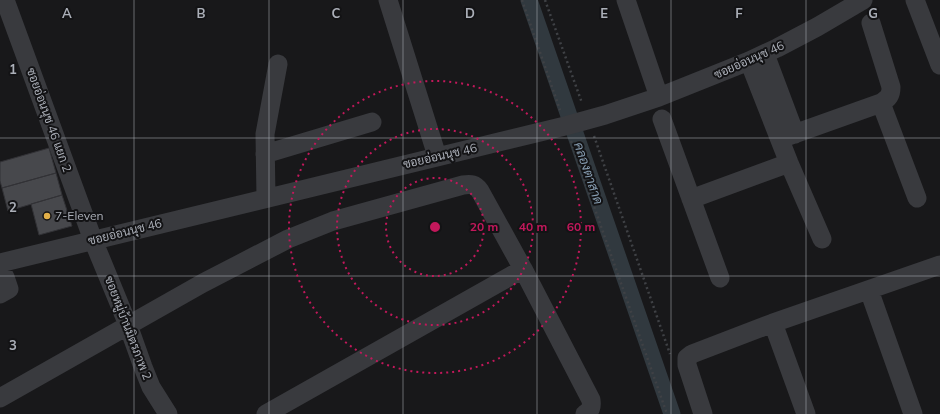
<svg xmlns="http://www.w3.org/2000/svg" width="940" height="414" viewBox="0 0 940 414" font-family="Mulish,Sarabun,sans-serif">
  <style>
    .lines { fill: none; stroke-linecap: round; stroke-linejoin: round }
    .canal { stroke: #31393f; stroke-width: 17 }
    .building { fill: #47484c; stroke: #323236 }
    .path { stroke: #3f4145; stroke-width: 2.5; stroke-dasharray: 2 3; stroke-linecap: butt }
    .minor { stroke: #393a3e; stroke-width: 19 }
    .grid { fill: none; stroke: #abafb8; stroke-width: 1; stroke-opacity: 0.55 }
    .ring { fill: none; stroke: #c2185b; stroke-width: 2; stroke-dasharray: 2 4 }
    .poi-dot { fill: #e2af48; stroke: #131315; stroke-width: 1.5 }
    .labels { text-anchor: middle; stroke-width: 4; stroke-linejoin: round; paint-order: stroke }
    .street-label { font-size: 12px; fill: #abafb8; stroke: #131315 }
    .poi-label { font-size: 12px; fill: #abafb8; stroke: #131315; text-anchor: start }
    .water-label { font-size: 13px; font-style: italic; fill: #869cb0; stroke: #131315 }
    .grid-label { font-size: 13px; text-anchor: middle; font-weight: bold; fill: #abafb8; stroke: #131315; stroke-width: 4; stroke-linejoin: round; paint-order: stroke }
    .centre { fill: #c2185b; stroke: #131315; stroke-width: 2 }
    .ring-label { font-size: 12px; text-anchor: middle; font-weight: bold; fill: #c2185b; stroke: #131315; stroke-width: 4; stroke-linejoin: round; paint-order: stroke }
  </style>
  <rect width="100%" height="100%" fill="#18181a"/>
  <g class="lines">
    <!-- canal -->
    <path class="canal" d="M529,0l143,414"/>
  </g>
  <!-- building -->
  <path class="building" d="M49,148l7,25 -54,15 -2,-7v-19z
    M56,173l6,22 -54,16 -6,-23z
    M62,195l10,31 -33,9 -8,-31z"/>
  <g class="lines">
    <!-- path -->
    <path class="path" d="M522,0l38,110
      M545,0l37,103
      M594,136l76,218
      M571,141l96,273"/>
    <!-- minor -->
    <path class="minor" d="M5,0l88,240 35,85 15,42 8,20 17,27
      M388,0l49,156
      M626,0l33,97
      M915,0l25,65
      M765,54l30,80
      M749,61l40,102 33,76
      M881,103l36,95
      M662,119l58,159
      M780,139l101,-36c8,-5 10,-8 10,-16l-20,-64
      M265,154l107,-32
      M266,198l-1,-64 13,-70
      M691,199l98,-36
      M0,263l565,-137 40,-11 54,-18 90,-36 28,-13 40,-21 46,-27
      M0,278l5,-1 4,12 -9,5
      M869,290l44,124
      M773,323l33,91
      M0,398l203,-115 85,-44 45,-18 130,-36c8,-1 12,-1 17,6l43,78 68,131c1,7 0,10 -6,14
      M266,414l257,-145
      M703,414l-16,-49v-7l5,-4 81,-31 167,-58"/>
  </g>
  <!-- grid -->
  <path class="grid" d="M134,0v414M269,0v414M403,0v414M537,0v414M671,0v414M806,0v414M0,138h940M0,276h940"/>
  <!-- distance rings -->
  <g class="ring">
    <circle cx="435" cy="227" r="49"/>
    <circle cx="435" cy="227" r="98"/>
    <circle cx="435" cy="227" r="146"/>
  </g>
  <!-- markers -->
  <circle class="poi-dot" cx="47" cy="216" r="4"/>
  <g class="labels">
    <!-- street labels -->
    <g class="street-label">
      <text transform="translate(749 60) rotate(-24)" y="4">ซอยอ่อนนุช 46</text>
      <text transform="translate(49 120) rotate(70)" y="4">ซอยอ่อนนุช 46 แยก 2</text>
      <text transform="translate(440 156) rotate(-13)" y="4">ซอยอ่อนนุช 46</text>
      <text transform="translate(125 232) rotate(-14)" y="4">ซอยอ่อนนุช 46</text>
      <text transform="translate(128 328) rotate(69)" y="4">ซอยหมู่บ้านมิตรภาพ 2</text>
    </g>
    <!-- poi labels -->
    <g class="poi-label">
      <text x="55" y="220">7-Eleven</text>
    </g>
    <!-- water labels -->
    <g class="water-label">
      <text transform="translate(589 173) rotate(71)" y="5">คลองตาสาด</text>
    </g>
  </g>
  <g class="grid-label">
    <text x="67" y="18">A</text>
    <text x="201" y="18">B</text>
    <text x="336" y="18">C</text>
    <text x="470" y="18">D</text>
    <text x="604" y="18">E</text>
    <text x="739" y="18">F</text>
    <text x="873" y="18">G</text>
    <text x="13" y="74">1</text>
    <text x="13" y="212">2</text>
    <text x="13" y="350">3</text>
  </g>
  <circle cx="435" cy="227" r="6" class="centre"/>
  <g class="ring-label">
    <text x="484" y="231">20 m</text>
    <text x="533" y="231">40 m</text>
    <text x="581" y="231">60 m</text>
  </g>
</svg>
